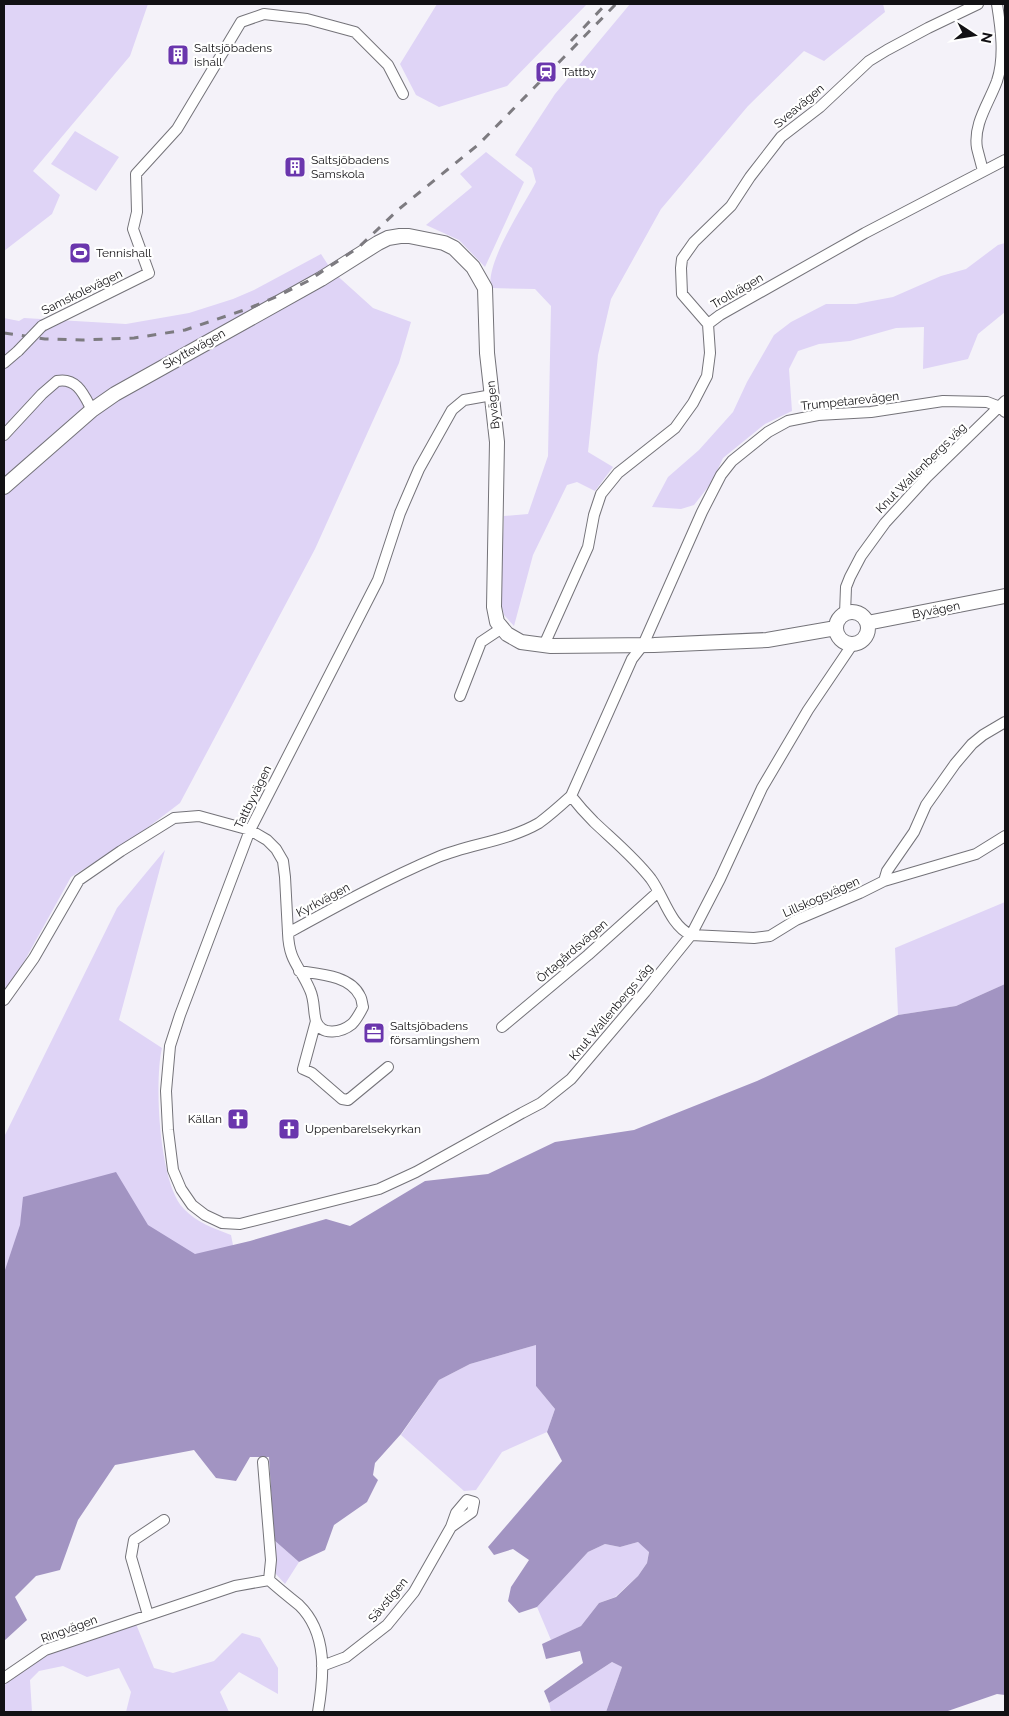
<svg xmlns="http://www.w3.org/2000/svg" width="1009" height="1716" viewBox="0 0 1009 1716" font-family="Raleway,sans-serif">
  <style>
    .green { fill: #dfd4f6 }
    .water { fill: #a294c2 }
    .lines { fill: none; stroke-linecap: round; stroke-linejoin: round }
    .street-casing { stroke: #747379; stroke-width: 12 }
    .secondary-casing { stroke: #747379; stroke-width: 16 }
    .street { stroke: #fff; stroke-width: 10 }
    .secondary { stroke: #fff; stroke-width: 14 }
    .rail { stroke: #7d7b80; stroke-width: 3; stroke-dasharray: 9 9; stroke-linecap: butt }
    .street-bridge-casing { stroke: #747379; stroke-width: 12; stroke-linecap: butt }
    .street-bridge { stroke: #fff; stroke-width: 10 }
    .labels { text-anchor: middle; stroke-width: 4.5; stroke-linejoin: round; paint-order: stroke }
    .poi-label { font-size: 12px; fill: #121114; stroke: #fff; text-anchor: start }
    .street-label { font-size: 12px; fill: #121114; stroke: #fff }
  </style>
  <rect width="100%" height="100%" fill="#f4f2f9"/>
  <!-- green -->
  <path class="green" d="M4,4h144l-18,52 -97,115 27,24 -8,19 -48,37z
    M437,4h150l-80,82 -68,21 -23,-12 -16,-31z
    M630,4h253l2,8 -61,49 -20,-10 -56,55 -87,103 -50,90 -13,56 -10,97 25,15 -18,24 -18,-9 -10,3 -34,70 -19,71 -10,-11 -4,-16 4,-83 24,-2 20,-58 3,-150 -16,-17 -44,-1c-6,-25 33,-83 45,-106l-4,-14 -17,-13 40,-61z
    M75,131l44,26 -23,34 -45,-27z
    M486,152l38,30 -39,85 -26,-27 -33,-15 46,-38 -12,-13z
    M1005,243v69l-27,22 -10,25 -45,10 1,-42 -28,1 -46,13 -31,3 -21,7 -9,18 3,42 -27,13 -42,34 -11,24 -18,23 -13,4 -29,-2 16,-30 31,-27 34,-38 14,-30 27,-47 17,-13 35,-18h30l37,-7 48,-21 25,-7 32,-24z
    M321,254l11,17 41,37 38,14 -12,41 -84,186 -135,254 -46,35 -63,39 -51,92 -16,23v-674l15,3 5,-3 102,6 63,-11 44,-14 21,-9z
    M165,850l-46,170 43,28c-8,34 -3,136 22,161 13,14 30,19 47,26l2,10 -229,279v-389h1l112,-227z
    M1005,902v82l-49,22 -58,9 -3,-67z
    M536,1345v41l19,23 -8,23 -45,20 -26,38 -12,1 -63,-56 38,-55 31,-16z
    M274,1540l25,22 -14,22 -10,-11z
    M638,1542l11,9 -2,12 -9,13 -23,21 -16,6 -18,23 -30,14 -14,-33 51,-55 17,-8 15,3z
    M136,1624l18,44 19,5 41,-12 28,-28 18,5 18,30v26l-39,-22 -19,20 9,20h-103l5,-20 -12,-24 -32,9 -24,-11 -24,5 -9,9 2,32h-28v-26l9,-10 33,-23z
    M612,1662l10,5 -16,45h-55l-2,-9z"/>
  <!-- water -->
  <path class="water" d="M1005,984v711l-8,-1 -52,18h-339l16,-45 -10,-5 -63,41 -5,-12 39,-28 -3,-12 -34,8 -4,-15 39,-18 18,-23 17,-6 22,-21 9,-13 2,-11 -11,-10 -18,5 -15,-3 -17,8 -51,55 -18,6 -11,-12 3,-14 18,-27 -16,-11 -19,6 -6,-8 74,-86 -15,-29 8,-23 -19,-23v-41l-66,19 -31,16 -38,54 -26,29 -2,12 5,5 -11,22 -33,23 -9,25 -26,12 -25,-22 -5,-83h-19l-14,24 -20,-3 -22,-28 -79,15 -37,55 -18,50 -24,6 -21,21 12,23 -23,21v-368l16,-48 3,-28 93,-25 32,53 47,29 55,-13 76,-22 24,7 75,-45 63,-7 67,-32 79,-12 123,-49 141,-66 58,-9z"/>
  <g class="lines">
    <!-- street casing -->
    <g class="street-casing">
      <path id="street" d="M983,171c-2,-8 -4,-15 -6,-23 -4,-24 12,-45 20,-67 8,-24 4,-52 0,-77
        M708,324l-26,-30 -1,-26 1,-9 12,-17 37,-36 19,-29 31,-40 39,-30 49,-46 18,-11 41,-22 50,-24
        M42,326l107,-53 -16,-44 4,-17 -1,-38 41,-45 64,-107 23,-8 43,5 48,13 33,33 15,29
        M4,363l14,-12
        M492,395l-28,5 -12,10 -33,59 -19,44 -22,67 -128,250 -70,185 -10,31 -4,45 2,39 5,40 8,19 11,16 13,10 17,8 18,1 139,-35 37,-17 106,-59 19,-10 30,-24 74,-87 46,-57 29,-56 42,-91 46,-78 44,-65
        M4,435l38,-41 15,-13c20,-4 27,14 35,29
        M845,614l1,-27 4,-10 11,-21 24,-33 42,-46 78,-76
        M544,645l44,-98 6,-32 7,-21 17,-21 57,-45 18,-25 14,-27 3,-23 -2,-29 12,-9 145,-82 140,-73
        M460,696l21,-54 21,-14
        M571,796c7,9 15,18 23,26 19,18 41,36 57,57 13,18 19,46 40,56l63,3 16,-2 26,-16 64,-27 24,-12 3,-10 27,-39 12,-27 29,-41 17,-20 11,-9 22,-13
        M884,881l92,-27 29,-18
        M288,933c1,29 12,33 22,57 5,11 3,21 6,31 6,16 26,11 36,3 5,-5 8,-11 11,-17 -1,-3 -1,-8 -3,-11 -10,-21 -42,-22 -61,-25
        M4,1000l30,-42 45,-78 42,-29 53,-33 25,-2 51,14 17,10 9,9 7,12 2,16 3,56c49,-27 98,-54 150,-76 32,-13 70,-16 101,-34 11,-8 21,-17 32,-27l61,-137 11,-14 59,-133 19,-37 11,-14 36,-29 20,-11 30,-6 53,-3 72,-11 44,1 13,5 5,5
        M316,1021l-13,48 9,4 30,26 6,1 40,-33
        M502,1027l86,-72 70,-63
        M263,1462l8,98 -2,20c10,9 20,17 30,25 29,28 25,71 19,107
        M148,1615l-17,-58 3,-17 30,-20
        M322,1666l24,-9 41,-32 27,-33 37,-65 21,-15 2,-10 -7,-2 -11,13 -5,14
        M4,1678l41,-28 190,-64 34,-6"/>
    </g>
    <!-- secondary casing -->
    <g class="secondary-casing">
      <path id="secondary" d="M4,487l88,-77 23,-16 206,-115 57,-36 10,-5 12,-2h9l35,7 10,5 19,19 12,21 2,65 10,89 -3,165 3,15 10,12 14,8 30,4 103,-1 113,-5 69,-12
        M836 628a16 16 0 1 1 32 0a16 16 0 1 1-32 0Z
        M867,623l138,-27"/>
    </g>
    <!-- street -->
    <use href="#street" class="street"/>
    <!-- secondary -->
    <use href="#secondary" class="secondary"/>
    <!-- rail -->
    <path class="rail" d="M571,41l35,-37
      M4,333l41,6 37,1 52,-2 51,-8 62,-21 31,-13 30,-15 51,-34 40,-38 80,-65 137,-140"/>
    <!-- street-bridge casing -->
    <g class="street-bridge-casing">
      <path id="street-bridge" d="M18,351l24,-25"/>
    </g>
    <!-- street-bridge -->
    <use href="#street-bridge" class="street-bridge"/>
  </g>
  <!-- icons -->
  <defs>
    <g id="building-square" transform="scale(1.125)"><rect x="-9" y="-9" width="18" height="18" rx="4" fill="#6a36ad" stroke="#fff"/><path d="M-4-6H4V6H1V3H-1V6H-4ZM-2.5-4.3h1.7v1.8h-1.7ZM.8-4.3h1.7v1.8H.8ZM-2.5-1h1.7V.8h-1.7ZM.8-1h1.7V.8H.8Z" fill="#fff"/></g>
    <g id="station-square" transform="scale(1.125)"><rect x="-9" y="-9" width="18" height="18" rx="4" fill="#6a36ad" stroke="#fff"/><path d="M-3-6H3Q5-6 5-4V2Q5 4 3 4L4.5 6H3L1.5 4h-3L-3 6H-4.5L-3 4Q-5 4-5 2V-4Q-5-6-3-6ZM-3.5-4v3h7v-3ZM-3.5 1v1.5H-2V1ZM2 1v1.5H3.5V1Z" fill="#fff"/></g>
    <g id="stadium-square" transform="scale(1.125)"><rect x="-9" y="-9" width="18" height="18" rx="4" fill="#6a36ad" stroke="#fff"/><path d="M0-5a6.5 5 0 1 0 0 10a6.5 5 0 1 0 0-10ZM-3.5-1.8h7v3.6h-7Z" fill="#fff"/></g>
    <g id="office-square" transform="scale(1.125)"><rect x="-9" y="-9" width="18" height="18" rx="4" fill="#6a36ad" stroke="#fff"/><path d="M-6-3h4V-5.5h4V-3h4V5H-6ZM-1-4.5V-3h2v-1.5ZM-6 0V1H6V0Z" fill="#fff"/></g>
    <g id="church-square" transform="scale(1.125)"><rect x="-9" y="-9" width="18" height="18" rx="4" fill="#6a36ad" stroke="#fff"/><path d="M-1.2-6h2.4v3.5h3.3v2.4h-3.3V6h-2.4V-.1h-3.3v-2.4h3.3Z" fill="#fff"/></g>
  </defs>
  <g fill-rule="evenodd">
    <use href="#building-square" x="178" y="55"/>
    <use href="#station-square" x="546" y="72"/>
    <use href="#building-square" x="295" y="167"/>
    <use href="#stadium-square" x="80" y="253"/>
    <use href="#office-square" x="374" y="1033"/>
    <use href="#church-square" x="238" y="1119"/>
    <use href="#church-square" x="289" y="1129"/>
  </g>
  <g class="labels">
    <!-- poi labels -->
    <g class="poi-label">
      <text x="194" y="52">Saltsjöbadens<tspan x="194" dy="14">ishall</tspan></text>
      <text x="562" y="76">Tattby</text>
      <text x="311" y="164">Saltsjöbadens<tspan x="311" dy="14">Samskola</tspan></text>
      <text x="96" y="257">Tennishall</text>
      <text x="390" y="1030">Saltsjöbadens<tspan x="390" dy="14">församlingshem</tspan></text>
      <text x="222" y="1123" text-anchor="end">Källan</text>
      <text x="305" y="1133">Uppenbarelsekyrkan</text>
    </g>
    <!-- street labels -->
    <g class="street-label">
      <text transform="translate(799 106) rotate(-40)" y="4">Sveavägen</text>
      <text transform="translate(737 291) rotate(-30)" y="4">Trollvägen</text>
      <text transform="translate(82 292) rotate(-26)" y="4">Samskolevägen</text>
      <text transform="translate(194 349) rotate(-29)" y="4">Skyttevägen</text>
      <text transform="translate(850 401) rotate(-6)" y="4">Trumpetarevägen</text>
      <text transform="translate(493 405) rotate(-96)" y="4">Byvägen</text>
      <text transform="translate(921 468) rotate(-45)" y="4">Knut Wallenbergs väg</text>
      <text transform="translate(936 610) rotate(-11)" y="4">Byvägen</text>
      <text transform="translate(253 797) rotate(-64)" y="4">Tattbyvägen</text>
      <text transform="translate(821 897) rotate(-24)" y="4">Lillskogsvägen</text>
      <text transform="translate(323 900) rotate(-28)" y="4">Kyrkvägen</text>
      <text transform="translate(572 951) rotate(-41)" y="4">Örtagårdsvägen</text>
      <text transform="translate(611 1012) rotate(-50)" y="4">Knut Wallenbergs väg</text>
      <text transform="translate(388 1600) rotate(-50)" y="4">Sävstigen</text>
      <text transform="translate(69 1629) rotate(-20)" y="4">Ringvägen</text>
    </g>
  </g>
  <!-- border -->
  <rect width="1009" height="1716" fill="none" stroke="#121114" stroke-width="10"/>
  <!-- north arrow -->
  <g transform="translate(974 35) rotate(102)" stroke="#ffffff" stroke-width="4" paint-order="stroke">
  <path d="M0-4L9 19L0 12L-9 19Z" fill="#121114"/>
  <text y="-8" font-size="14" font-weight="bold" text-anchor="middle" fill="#121114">N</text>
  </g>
</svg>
